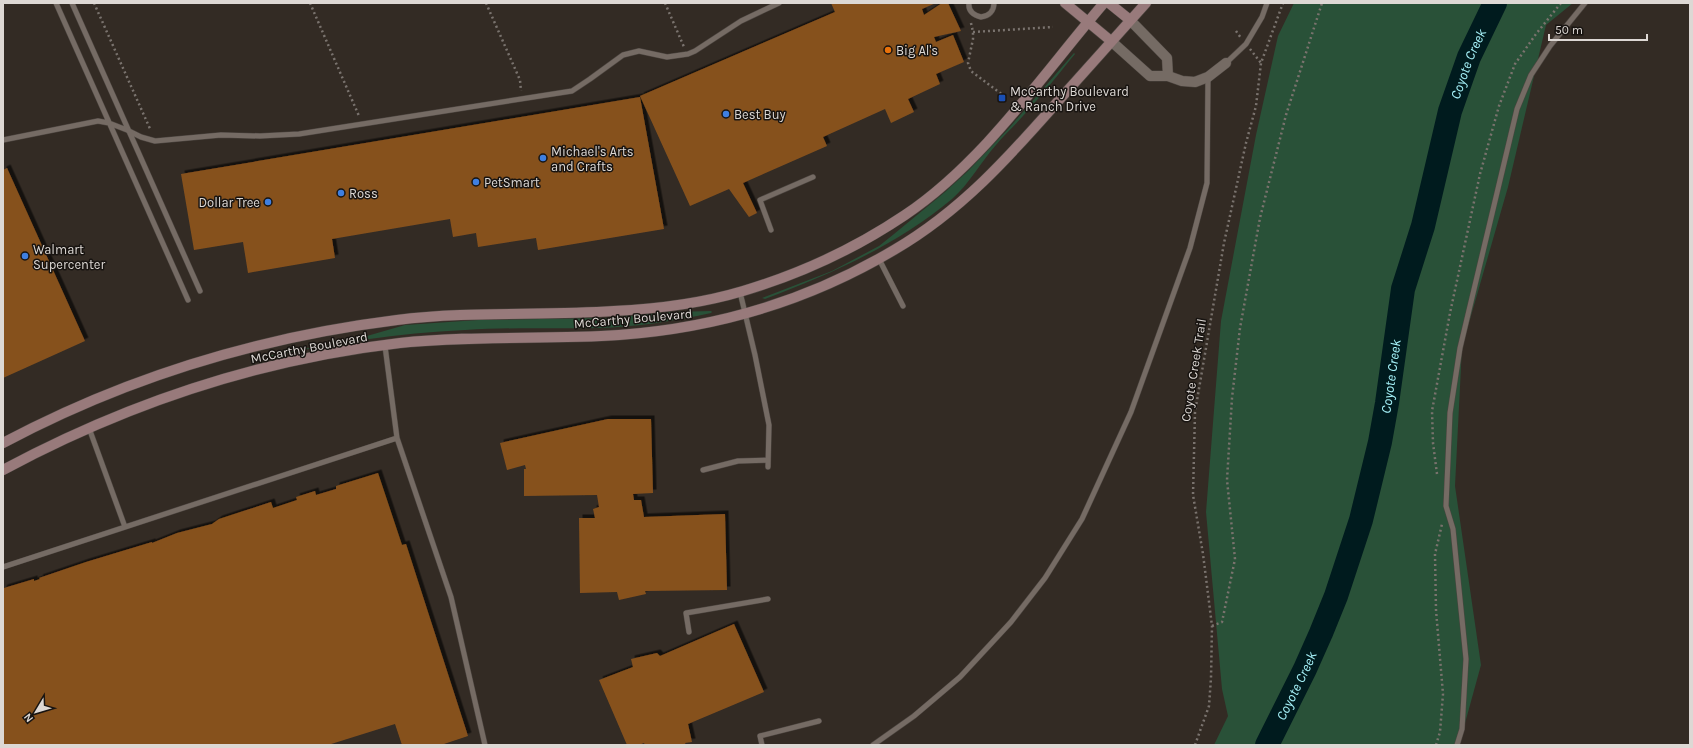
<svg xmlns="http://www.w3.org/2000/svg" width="1693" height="748" viewBox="0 0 1693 748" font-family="Karla,sans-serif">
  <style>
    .green { fill: #295138 }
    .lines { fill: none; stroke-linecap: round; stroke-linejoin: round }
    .river { stroke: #001b1e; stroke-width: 24 }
    .building { fill: #86511d; filter: url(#shadow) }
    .lane-casing { stroke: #4d4641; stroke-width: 6 }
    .street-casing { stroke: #4d4641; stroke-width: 11 }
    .secondary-casing { stroke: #4d4641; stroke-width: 11 }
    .path { stroke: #7a736e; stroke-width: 2.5; stroke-dasharray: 2 3; stroke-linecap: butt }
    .lane { stroke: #756b64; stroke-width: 5 }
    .street { stroke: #756b64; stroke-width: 10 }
    .secondary { stroke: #987a7b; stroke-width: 10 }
    .food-dot { fill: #e8710a; stroke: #181411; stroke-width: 1.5 }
    .transit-dot { fill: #1a4fb4; stroke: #181411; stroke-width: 1.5 }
    .shop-dot { fill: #3f7fe0; stroke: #181411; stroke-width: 1.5 }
    .labels { text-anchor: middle; stroke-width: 3; stroke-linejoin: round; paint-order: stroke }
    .poi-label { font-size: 13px; fill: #ddd8d4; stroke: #181411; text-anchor: start }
    .street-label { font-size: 13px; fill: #ddd8d4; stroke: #181411 }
    .water-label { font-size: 14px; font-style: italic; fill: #a5f2f9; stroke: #181411 }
  </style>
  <defs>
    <filter id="shadow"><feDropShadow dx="3.5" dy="-3.5" stdDeviation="0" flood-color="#0009"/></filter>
  </defs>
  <rect width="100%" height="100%" fill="#332b24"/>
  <!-- green -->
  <path class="green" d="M1294,3h279l-27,22 -38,162 -46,160 -7,139 26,179 -22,80h-245l14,-29 -6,-27 -16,-177 15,-191 35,-186 22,-99z
    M1074,53l1,1 -5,6c-15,19 -31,38 -47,56 -9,10 -19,19 -27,29 -15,17 -27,39 -44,54 -55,46 -121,75 -187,100l-3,-1 70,-27 47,-25 15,-12 51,-42 23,-21 41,-43z
    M711,311l1,1 -1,1c-37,8 -75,14 -113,15 -44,1 -89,-1 -133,2 -67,3 -132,13 -197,27l-1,-1 93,-18 45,-13 73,-5 131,-2 65,-6z"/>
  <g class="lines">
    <!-- river -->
    <path class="river" id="s1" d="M1267,745l38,-76 16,-36 15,-37 25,-76 19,-78 7,-39 16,-114 20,-63 27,-115 19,-54 26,-54"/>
  </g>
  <!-- building -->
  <path class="building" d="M831,3h105l-14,6 2,6 18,-12h6l13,28 -27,6 2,5 17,-7 11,27 -28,12 4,10 -32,15 6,13 -23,11 -6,-14 -62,28 4,9 -84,37 14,30 -8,4 -20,-28 -39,17 -50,-110 195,-84z
    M640,97l24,132 -126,21 -2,-12 -58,9 -2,-14 -23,4 -3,-18 -118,20 3,19 -87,15 -5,-31 -49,8 -13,-76z
    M7,168l78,173 -82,37v-208z
    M608,419h43l2,74 -20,1 1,6h7l3,17 81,-3 2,76 -82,1 1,3 -27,6 -2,-8 -37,1 -1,-75h16l-2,-9 6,-2 -2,-12 -73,1v-27h2l-1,-4 -18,5 -7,-27z
    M378,473l24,72 4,-1 62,192 -27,9h-39l-7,-21 -67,21h-325v-155l1,-2 30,-9v2l6,-2 -1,-1 47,-16 66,-20v1l25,-10 35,-9 7,-5 52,-17 2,6 24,-8 -1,-3 19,-6 1,4 20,-6v-3z
    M734,624l30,68 -76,32 4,18 -7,1 1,2h-41l-1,-2 -5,2h-12l-28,-65 34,-13 -2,-8 26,-6 3,3z"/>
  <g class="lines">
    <!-- lane casing -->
    <g class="lane-casing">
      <path id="lane" d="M56,3l132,297
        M72,3l128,288
        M969,3c-1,8 4,12 12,14 8,-1 13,-6 13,-14
        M1226,63l20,-19 16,-27 5,-14
        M3,140l95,-19 11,2 18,7 14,7 14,4 66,-6 39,1 39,-2 273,-43 18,-12 33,-24 16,-4 28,6 21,-3 7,-3 46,-30 38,-18
        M771,230l-11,-30 53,-23
        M879,259l24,47
        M740,292l15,63 14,70 -1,42
        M385,346l12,92 54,159 34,148
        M89,428l36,99
        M703,470l35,-9 30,-1
        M3,567l394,-129
        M689,632l-3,-19 82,-14
        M762,745l-2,-9 59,-15
        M873,745l41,-29 46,-39 51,-55 34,-44 37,-59 49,-107 59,-164 17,-65 1,-106
        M1457,745l5,-16 4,-70 -13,-130 -7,-23 4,-93 10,-65 57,-239 14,-34 19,-29 35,-43"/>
    </g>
    <!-- street casing -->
    <g class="street-casing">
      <path id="street" d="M1130,20l37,38 1,18
        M1111,41l39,35h18l14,5 13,1 13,-5 18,-14"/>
    </g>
    <!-- secondary casing -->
    <g class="secondary-casing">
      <path id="secondary" d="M1065,3l46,38
        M1109,3l21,17
        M3,443c122,-65 257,-106 394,-123 72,-9 145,-4 217,-9 42,-2 89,-8 129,-20 57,-17 113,-43 162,-76 79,-53 138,-141 199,-212
        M3,470c123,-66 258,-111 397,-127 73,-8 146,-3 219,-8 97,-7 191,-35 275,-85 67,-39 115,-93 166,-151 29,-32 57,-64 86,-96"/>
    </g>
    <!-- path -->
    <path class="path" d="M94,3l57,128
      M310,3l49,113
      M486,3l34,77 1,11
      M665,3l19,44
      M971,23l2,9v7l-5,24 3,8 33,25
      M1236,31l5,7
      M973,32l80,-5
      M1250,49l11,14
      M1437,474l-4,-31 -1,-32 18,-98 30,-139 19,-68 16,-42 21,-30 25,-31
      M1212,626l10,-4 13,-63 -8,-79 5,-82 8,-70 20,-110 26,-103 36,-112
      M1195,745l14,-39 2,-28 1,-52 -9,-72 -10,-59 2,-83 29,-169 22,-100 10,-37 5,-43 22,-60
      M1436,745l4,-13 3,-38 -7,-84 -1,-56 7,-30"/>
    <!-- lane -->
    <use href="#lane" class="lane"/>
    <!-- street -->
    <use href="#street" class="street"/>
    <!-- secondary -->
    <use href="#secondary" class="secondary"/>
  </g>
  <!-- markers -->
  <circle class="food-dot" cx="888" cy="50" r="4"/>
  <rect class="transit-dot" x="998" y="94" width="8" height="8" rx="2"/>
  <g class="shop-dot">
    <circle cx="726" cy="114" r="4"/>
    <circle cx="543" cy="158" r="4"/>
    <circle cx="476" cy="182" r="4"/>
    <circle cx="341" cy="193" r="4"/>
    <circle cx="268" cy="202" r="4"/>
    <circle cx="25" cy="256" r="4"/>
  </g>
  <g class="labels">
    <!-- poi labels -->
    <g class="poi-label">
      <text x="896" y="55">Big Al's</text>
      <text x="1010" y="96">McCarthy Boulevard<tspan x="1010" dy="15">&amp; Ranch Drive</tspan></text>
      <text x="734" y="119">Best Buy</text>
      <text x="551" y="156">Michael's Arts<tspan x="551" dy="15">and Crafts</tspan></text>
      <text x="484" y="187">PetSmart</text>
      <text x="349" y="198">Ross</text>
      <text x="260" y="207" text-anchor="end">Dollar Tree</text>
      <text x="33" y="254">Walmart<tspan x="33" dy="15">Supercenter</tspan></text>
    </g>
    <!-- street labels -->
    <g class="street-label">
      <text transform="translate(633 318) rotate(-5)" y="5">McCarthy Boulevard</text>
      <text transform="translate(309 347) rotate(-11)" y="5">McCarthy Boulevard</text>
      <text transform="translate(1193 370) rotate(-81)" y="5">Coyote Creek Trail</text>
    </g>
    <!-- water labels -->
    <g class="water-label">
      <text dy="5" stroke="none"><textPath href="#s1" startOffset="714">Coyote Creek</textPath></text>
      <text dy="5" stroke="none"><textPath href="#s1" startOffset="391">Coyote Creek</textPath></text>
      <text dy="5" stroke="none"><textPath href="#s1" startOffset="66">Coyote Creek</textPath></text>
    </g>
  </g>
  <!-- border -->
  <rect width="1693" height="748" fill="none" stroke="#ddd8d4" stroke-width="8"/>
  <!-- north arrow -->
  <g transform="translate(36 712) rotate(232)" stroke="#181411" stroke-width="3" paint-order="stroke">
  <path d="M0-3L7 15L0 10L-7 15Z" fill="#ddd8d4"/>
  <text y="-6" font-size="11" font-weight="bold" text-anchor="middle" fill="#ddd8d4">N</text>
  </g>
  <!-- scale -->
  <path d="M1549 34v6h98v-6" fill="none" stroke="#ddd8d4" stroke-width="2"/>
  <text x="1555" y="34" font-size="12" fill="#ddd8d4" stroke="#181411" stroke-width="3" paint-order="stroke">50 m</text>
</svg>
